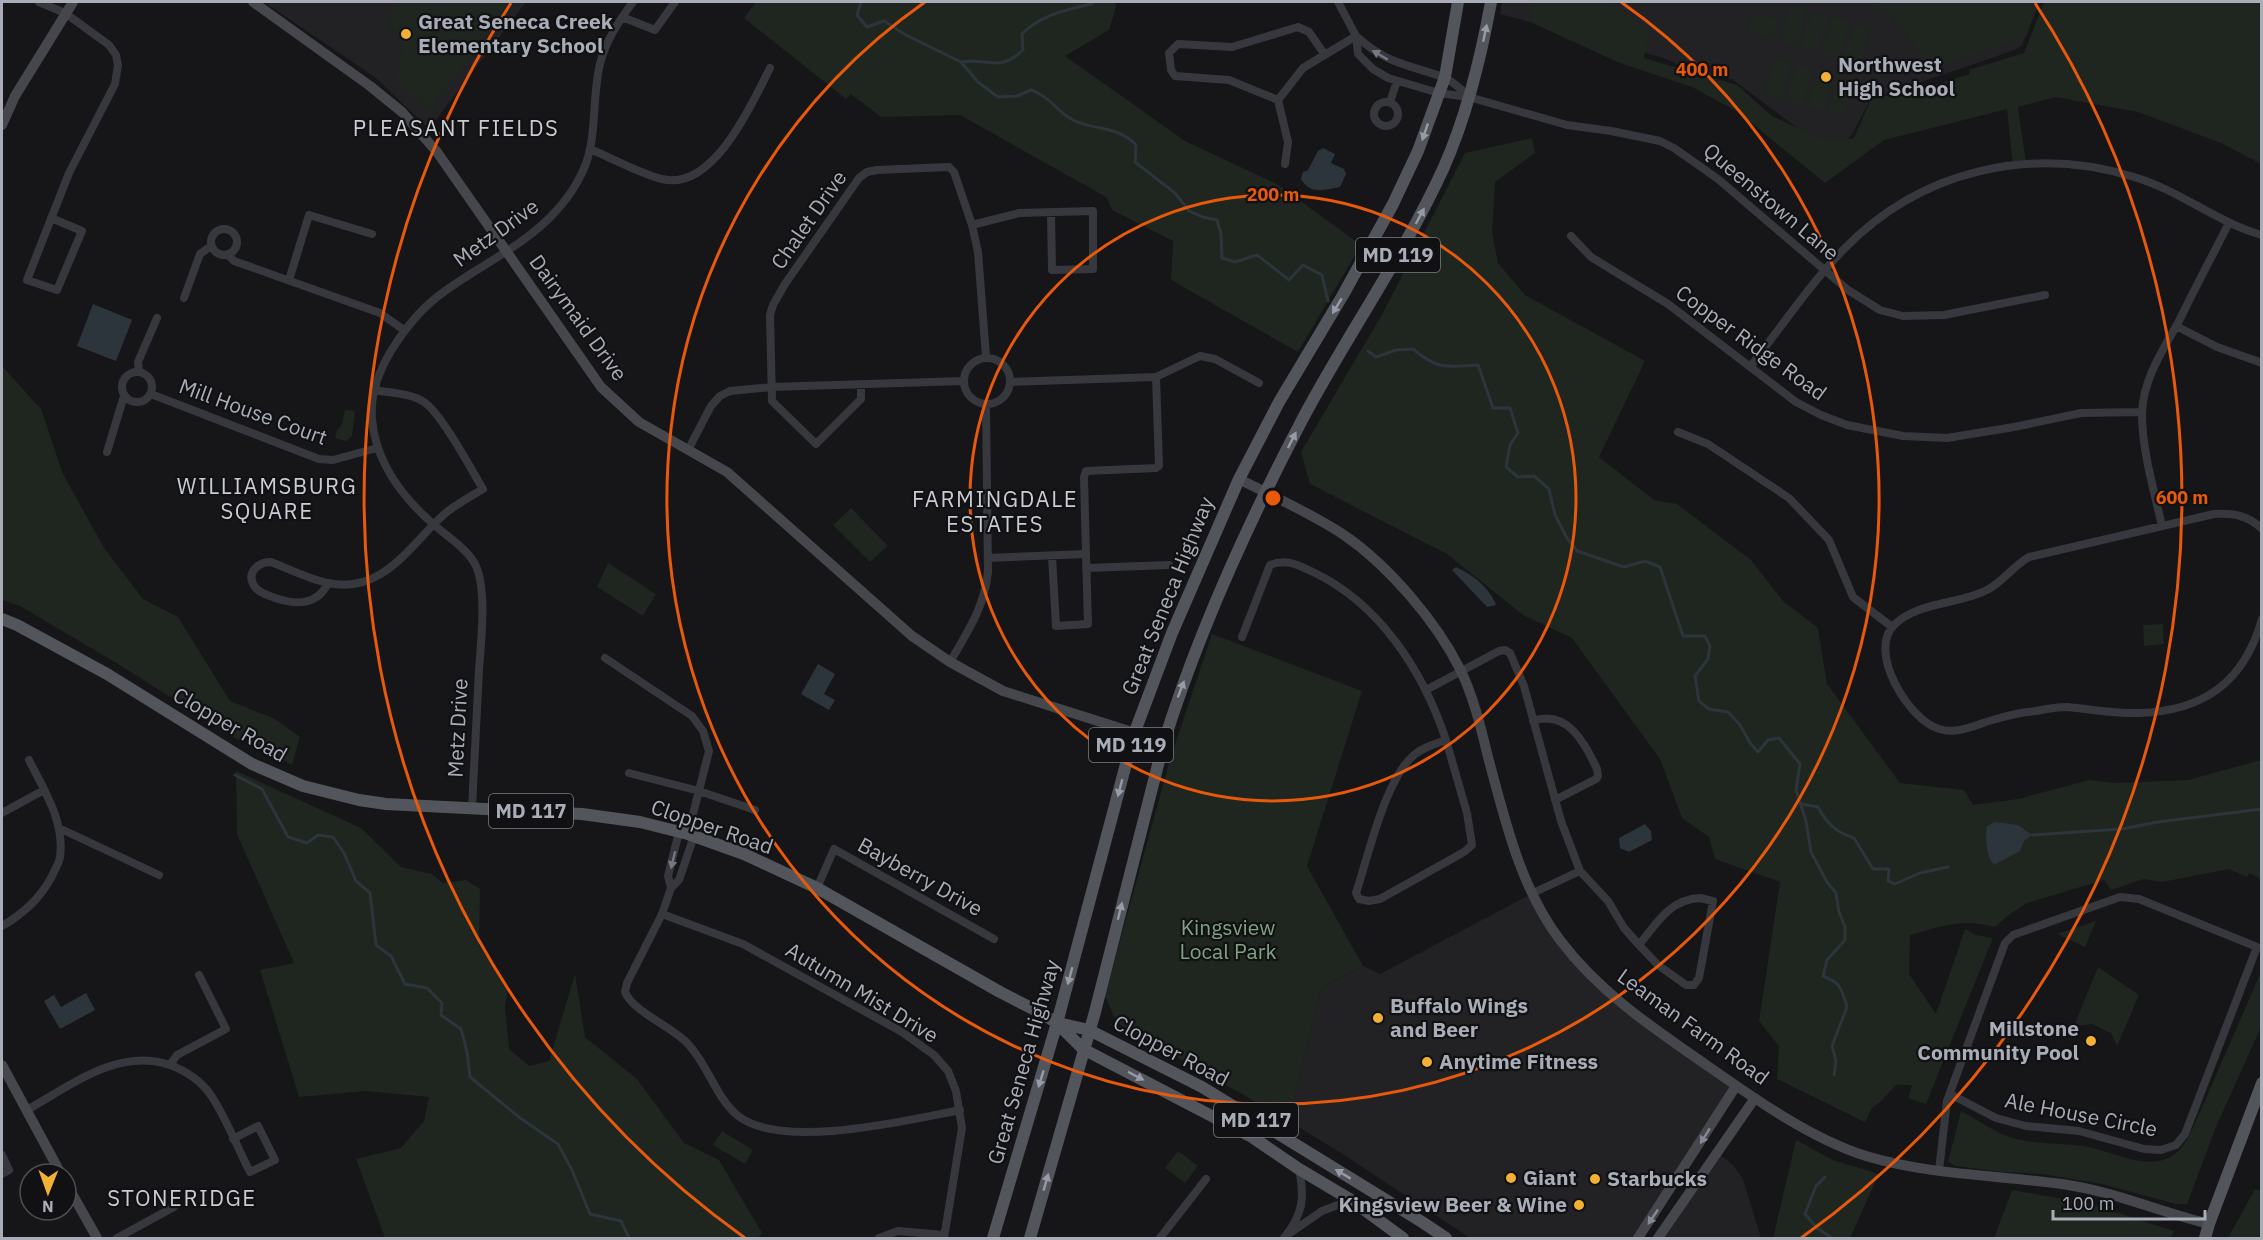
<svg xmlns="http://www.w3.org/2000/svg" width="2263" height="1240" viewBox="0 0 2263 1240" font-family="'IBM Plex Sans',sans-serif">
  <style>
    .built { fill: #222225 }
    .green { fill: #1e261f }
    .water { fill: #2c353c }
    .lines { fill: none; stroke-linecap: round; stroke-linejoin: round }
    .stream { stroke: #2c353c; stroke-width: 3 }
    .street { stroke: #37383d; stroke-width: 8 }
    .secondary { stroke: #45474d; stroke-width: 10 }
    .primary { stroke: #53555c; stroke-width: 12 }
    .oneway { fill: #979ba6 }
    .oneway2 { fill: #757881 }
    .oneway3 { fill: #858993 }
    .ring { fill: none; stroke: #e8590c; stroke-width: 3 }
    .poi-dot { fill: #f2b134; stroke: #111113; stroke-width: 2 }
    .labels { text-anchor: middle; stroke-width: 4.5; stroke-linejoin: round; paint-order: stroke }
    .shield { fill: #111113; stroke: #7b7e86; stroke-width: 1.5 }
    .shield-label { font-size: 20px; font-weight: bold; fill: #a8adb8 }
    .poi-label { font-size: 21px; font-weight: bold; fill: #a8adb8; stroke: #111113; text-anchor: start }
    .street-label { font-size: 21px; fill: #a8adb8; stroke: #111113 }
    .park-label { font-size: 21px; fill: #7fa381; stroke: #111113 }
    .neighbourhood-label { font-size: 22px; letter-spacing: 1.5px; fill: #c9ccd4; stroke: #111113 }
    .centre { fill: #e8590c; stroke: #111113; stroke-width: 3 }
    .ring-label { font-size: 18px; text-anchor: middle; font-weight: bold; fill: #e8590c; stroke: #111113; stroke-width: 4.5; stroke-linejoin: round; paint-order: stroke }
  </style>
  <rect width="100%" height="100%" fill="#161618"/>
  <!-- built -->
  <path class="built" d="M264,2h262l-97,127 -53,-51z
    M1502,2h538l-18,43 -7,5 -144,49 -20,37 -23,15 -96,-72 -30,-4 -38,-17 -164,-44z
    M1533,893l14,25 48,61 141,107 -98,152h-168l-126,-83 -55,-34 32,-133 42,-22 17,8z
    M1717,1153l15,11 11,15 18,59h-103z"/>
  <!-- green -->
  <path class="green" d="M400,2h113l-83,107 -34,-27 7,-33 -14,-31z
    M756,2h359l1,5 -7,23 -44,26 120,85 92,43 84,61 -63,107 -127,-72 2,-39 -61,-31 -6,-13 -146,-82 -79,2 -30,-23 -5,5 -102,-81z
    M1531,2h76l42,27 -5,29 93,27 35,31 53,25 29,-3 17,-39 66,-15 33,-10 -1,-4 55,-17 20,-51h217v162l-40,-21 -83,-31 -83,-15 -37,10 8,56 -13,2 -6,-56 -123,31 -59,43 -87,-71 -46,-25 -72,-24 -90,-41z
    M1859,2h179l-12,35 -94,32 -31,-43 -19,-17z
    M1791,6l16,5 -10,35 -17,-5z
    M1812,12l16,5 -11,35 -16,-5z
    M1754,14l25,7 -5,18 -26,-7z
    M1833,17l16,5 -10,36 -17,-5z
    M1855,24l16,5 -11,35 -16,-5z
    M1776,59l16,4 -11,36 -16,-5z
    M1797,65l16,4 -11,36 -16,-5z
    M1818,71l16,5 -11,35 -16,-5z
    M1839,77l16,5 -11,35 -16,-5z
    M1532,138l3,15 -40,29 -3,50 6,31 27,32 120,66 -46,96 55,43 23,4 74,56 32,41 35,27 9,56 73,99 64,7 9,15 45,-6 71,-19 26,3 73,-3 73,-20v119l-12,-6 -2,4 -18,-8 -67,13 -18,-3 -33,11 -7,-10 -77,23 -17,11 -15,13c-35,-9 -51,-1 -85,8l-1,39 27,40 29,-85 11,6 17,3 -67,166 -18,-6 4,-13h-16l-16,17 -8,6 -7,14 -88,-43 2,-33 -20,-25 21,-139 -65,-23 -6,-22 -27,-19 -22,-59 -88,-121 -49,-23 -76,-61 -137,-70 -9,-32 83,-141 81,-158z
    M2,366l39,43 21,63 42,76 39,51 35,18 52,84 45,18 25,18 -8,28 -49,-28 -3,4 -117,-74 -103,-61 -18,-6z
    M345,410l10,1 -3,25 -6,5 -11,-3 2,-8 5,-6z
    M851,508l37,38 -18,16 -37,-37z
    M608,563l48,31 -13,22 -46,-29z
    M2163,624l1,20 -20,2 -1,-21z
    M1212,634l150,57 -55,175 56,100 -42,22 -32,133 -172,-98 -12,-27 64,-233z
    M236,771l125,57 40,39 31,7 11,9 23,-3 14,9 -1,56 29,44 -3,17 4,43 20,17 20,-5 26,-87 10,63 52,42 47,64 35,17 43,73 -4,5h-373l-29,-79 45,-11 23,-27 5,-24 -63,-6 -67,6 -39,-127 34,-7 -57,-129z
    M2096,921l-11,26 -28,-13z
    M2098,967l41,28 -22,51 -6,-13 -19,-9 -18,2z
    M2261,972v55l-45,100 -29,77h-11l-74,-20 -59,-10 -41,-2 -47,-6 -7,-4 13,-51c14,7 27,17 41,23 27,12 58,8 87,13 23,5 54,21 77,12 14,-5 21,-19 27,-31z
    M722,1131l31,19 -8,14 -32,-19z
    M1796,1140l37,20 46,14 -29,64h-77z
    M1178,1151l20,15 -13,17 -20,-15z
    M2255,1189l6,2v47h-33z
    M2012,1190l75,13 87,28 -3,7h-177z"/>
  <!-- water -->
  <path class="water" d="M1323,148l12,6 -4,9 13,6 2,5 -6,13c-15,3 -30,8 -39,-8l2,-7 5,-2 10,-19z
    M93,304l39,16 -16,41 -39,-15z
    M1456,567c16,7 34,21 40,38l-9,2 -35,-37z
    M818,664l17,10 -11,20 11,6 -6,10 -28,-16z
    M1995,822l23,3 14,10 -8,6 -4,10 -26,14c-8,-9 -9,-27 -7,-39z
    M1645,824l6,7 1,9 -23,12 -9,-4 -1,-10z
    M86,993l9,17 -35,19 -16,-28 10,-6 7,12z"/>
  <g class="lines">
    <!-- stream -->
    <path class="stream" d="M861,2l-4,13 10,12 17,-6 22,14 55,27 17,20 20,15 19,-1 14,-6c16,5 24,18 37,27 20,14 49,7 68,28l-1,17 40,31 14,18 14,6 14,3 4,14 1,24 13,4 22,-7 32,25 14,-15 19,10 6,26
      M962,62c30,-4 36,11 61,-12l-1,-16c18,-19 44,-24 69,-30l3,-2
      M1368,351l8,6 20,-7 17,-1c25,21 33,18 65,16l15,43h17l8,25 -8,12 -4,22 12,10 16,-1 15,13 6,26 12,23 10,13 47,16 21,-6 15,6 23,69h22l5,10 -2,13 -13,17 4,25 10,8 19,3 12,13 10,18 8,9 10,-12 11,-2 21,26 -4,26 10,31 5,31 16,30 9,11 3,19 6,15v13l-18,20 -4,16c19,8 18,12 24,31l-15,39 4,15 -2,14
      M235,775l27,14 26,48 19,6 11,-8 15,2 11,16 12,28 14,12 6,52 15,11 14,28 22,4 15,15 -1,12 20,14 6,23 3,25 50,41 38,26 14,26 18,44 31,7 8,17
      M1801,804l17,3c9,17 18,25 36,31l19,31h16l-1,12 7,3 25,-11 28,-6
      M2032,835l90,-6 36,-7 104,-13
      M1825,1177l-9,9 -11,28 12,14 15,10"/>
    <!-- street -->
    <path class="street" d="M39,2l26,11 44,32 7,10 2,10 -3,19 -46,89 -42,107 30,10 25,-59 -31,-13
      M1338,2l18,34 2,18 15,15 15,9 51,15 30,4 98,28 44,6 49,10 14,7 44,31 130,111 32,20 23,6 41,-1 101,-20
      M622,17l33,13 20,-28
      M1356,36c31,28 50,28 87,41 9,3 18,13 26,19
      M1325,55l-16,-23 -11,-5 -66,20 -54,-3 -9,9 2,17 4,6 54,4 49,20 25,-32 53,-32
      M1278,100l10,42 -3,22
      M1374 114a12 12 0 1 1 24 0a12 12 0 1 1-24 0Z
      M1390,102l7,-21
      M590,149c24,10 48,24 72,30 51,13 90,-75 108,-111
      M972,225l47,-12 74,-2v58l-41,1 -1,-57
      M211 242a13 13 0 1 1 26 0a13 13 0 1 1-26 0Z
      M1571,236l20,21 77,47 128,98 25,13 26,10 56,11 44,2 67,-11 67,-14 61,-1
      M228,255l6,6 146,52 24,17
      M289,280l20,-65 63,19
      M184,298l16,-44 11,-8
      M2176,326l41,21 45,16
      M964 381a23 23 0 1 1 46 0a23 23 0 1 1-46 0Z
      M1751,366c30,-39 59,-82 93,-117 77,-79 186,-104 290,-72 47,14 82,45 128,58
      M139,372l-1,-10 19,-44
      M122 387a15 15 0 1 1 30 0a15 15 0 1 1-30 0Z
      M1010,382l146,-5 44,-21 15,3 44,24
      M861,386v13l-45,45 -44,-43 -2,-86 3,-10 12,-21 74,-106 8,-6 10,-2 72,-3 5,5 18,53 6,27 8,105
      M151,394l168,65 14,1 44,-12
      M1678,432l30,12 81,54 40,42 24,57 39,30
      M688,450l23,-44 9,-10 10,-5 41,-4 192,-6
      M107,452l16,-53 3,-2
      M2162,526c-8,-36 -20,-75 -20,-113 1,-34 21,-63 37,-92 16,-33 33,-65 50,-98
      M2262,529c-14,-14 -29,-16 -48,-15l-185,43c-16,9 -26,25 -42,33 -29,15 -68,11 -93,35 -27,27 15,95 45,104 20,6 38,-5 57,-10 13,-4 26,-7 40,-8 10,-2 21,-4 31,-4 24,2 48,7 72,6 65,-2 105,-31 123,-94
      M1052,556l4,70 32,-2 -2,-70
      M988,558l98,-4 -2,-77 2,-6 70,-3 3,-2 -3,-89
      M1086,568l83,-3
      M328,583c-11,23 -32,22 -53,15 -7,-3 -16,-5 -20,-11 -10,-14 3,-25 16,-25 18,7 38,17 57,21 57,12 83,-41 120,-72 11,-8 23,-15 35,-22 -12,-20 -42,-76 -59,-87 -13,-9 -34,-9 -50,-12
      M1242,637l28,-72c15,-7 28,0 43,7 67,32 110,99 133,168
      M605,658l87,58 11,15 6,20 -21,83
      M950,662c18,-31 34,-54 38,-90l-2,-167
      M1426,690l73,-39 6,-1 5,3 14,33 37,135 19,50 28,30 16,27 15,17
      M1533,721c34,-12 52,22 64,48l1,7 -2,3 -41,21
      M1446,740l21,73 5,32 -8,7 -84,47 -11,2 -10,-2 -3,-6c12,-36 29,-113 57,-137 8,-8 22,-12 33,-16z
      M629,773l70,18 56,19
      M472,808c2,-46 5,-92 7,-138 2,-28 8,-79 -3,-104 -7,-15 -24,-26 -37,-37 -34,-28 -63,-64 -67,-110 -2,-24 7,-48 19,-68 13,-21 27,-39 46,-54 38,-30 86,-49 119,-86 15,-16 30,-40 34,-62 6,-28 3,-57 10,-85 6,-24 19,-43 33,-62
      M2,813l42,-23
      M59,828l100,47
      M694,836l-15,44 -8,8 -9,26 -35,69 -2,9c8,20 48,35 63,52 20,21 27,52 49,71 43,36 171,5 223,-5
      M671,888l-3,-12 11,-44
      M817,888l17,-39 160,90
      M1533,893l47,-22
      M1700,898l13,3 -14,77 -5,7h-8l-28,-20 -19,-20c17,-21 31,-46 61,-47z
      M662,914l81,30 159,88 32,23 14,16 8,20 6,37 -18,110
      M2,926c21,-12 37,-26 49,-48 3,-7 8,-14 9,-21 5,-35 -16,-67 -31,-97
      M170,1065l7,-10 49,-26 -27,-54
      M27,1110c43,-24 91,-63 143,-45 16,6 30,15 40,29 15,21 28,55 40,78l25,-12 -17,-34 -25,13
      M2,1155l7,15 -7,4
      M1939,1170l8,-69 58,-158 8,-8 107,-38 19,2 118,48 -72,187 -9,11 -15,5 -17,-1 -65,-18 -53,-5 -30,-8 -46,-24
      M1290,1233l32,-22 29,-11
      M117,1238l57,-31
      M879,1238l19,-7 46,4
      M1160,1238l46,-59
      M1284,1238c19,-24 21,-39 15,-69"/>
    <!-- secondary -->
    <path class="secondary" d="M253,2l117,84 32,26 35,40 164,235 38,35 88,50 185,164 38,26 53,29 123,39 37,15
      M2,125l13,-29 58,-94
      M1239,479c35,18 72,34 105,56 44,30 92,86 116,134 13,26 21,59 28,88 17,63 32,130 72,183 39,52 93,88 145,124 47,33 106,75 161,92 63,19 131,19 196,28 50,7 98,28 147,40
      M2,1065l59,109
      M66,1183l31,55
      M1638,1238l98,-152
      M1658,1238l97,-140"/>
    <!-- primary -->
    <path class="primary" d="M2,619l15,6 90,49 145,90 51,22 56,14 27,4 196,10 58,8 48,12 56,20 73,34 183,104 41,21 16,10 26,26 169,88 47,32 52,31 52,38
      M1058,1023l31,7 113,57 220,135 24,16
      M993,1238l64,-215 77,-289 38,-101 67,-154 40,-77 64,-107 50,-91 25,-53 27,-74 13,-75
      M1030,1238l65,-226 68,-267c35,-113 84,-220 139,-325 45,-85 102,-165 142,-253 23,-52 37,-110 47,-165
      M2205,1238l4,-14 53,-141"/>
  </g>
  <!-- one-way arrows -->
  <defs><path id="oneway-solid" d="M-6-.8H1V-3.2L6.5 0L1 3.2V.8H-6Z" transform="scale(1.5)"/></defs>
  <g class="oneway">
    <use href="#oneway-solid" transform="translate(1485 33) rotate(-78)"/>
    <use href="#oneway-solid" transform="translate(1425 132) rotate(109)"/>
    <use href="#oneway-solid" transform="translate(1420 216) rotate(-62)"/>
    <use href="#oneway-solid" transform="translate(1337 306) rotate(121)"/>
    <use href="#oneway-solid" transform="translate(1292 440) rotate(-63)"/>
    <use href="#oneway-solid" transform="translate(1181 689) rotate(-69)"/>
    <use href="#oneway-solid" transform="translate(1120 788) rotate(105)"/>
    <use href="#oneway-solid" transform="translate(1120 911) rotate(-76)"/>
    <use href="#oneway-solid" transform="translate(1070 976) rotate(105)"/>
    <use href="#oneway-solid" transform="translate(1136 1076) rotate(28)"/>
    <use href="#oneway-solid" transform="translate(1041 1079) rotate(107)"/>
    <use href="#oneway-solid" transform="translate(1343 1174) rotate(-149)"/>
    <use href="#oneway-solid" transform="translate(1046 1182) rotate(-74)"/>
  </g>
  <g class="oneway2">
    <use href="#oneway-solid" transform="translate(1380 55) rotate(-149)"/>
    <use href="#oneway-solid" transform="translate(673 860) rotate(104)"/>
  </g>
  <g class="oneway3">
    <use href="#oneway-solid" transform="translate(1705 1136) rotate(122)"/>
    <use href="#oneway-solid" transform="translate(1653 1217) rotate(124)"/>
  </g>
  <!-- distance rings -->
  <g class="ring">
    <circle cx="1273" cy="498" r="303"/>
    <path d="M1621 2A606 606 0 1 1 925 2"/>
    <path d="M745 1238A909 909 0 0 1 511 3M2035 3A909 909 0 0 1 1801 1238"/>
  </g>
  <!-- markers -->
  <g class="poi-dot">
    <circle cx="406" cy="34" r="6"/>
    <circle cx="1826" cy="77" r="6"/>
    <circle cx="1378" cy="1018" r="6"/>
    <circle cx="2091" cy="1041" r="6"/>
    <circle cx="1427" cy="1062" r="6"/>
    <circle cx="1511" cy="1178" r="6"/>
    <circle cx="1595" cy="1179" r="6"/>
    <circle cx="1579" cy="1205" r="6"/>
  </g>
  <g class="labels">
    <!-- shield labels -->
    <g class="shield">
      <rect x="1356" y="238" width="84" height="34" rx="4.5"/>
      <rect x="1089" y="728" width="84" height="34" rx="4.5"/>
      <rect x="489" y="794" width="84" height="34" rx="4.5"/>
      <rect x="1214" y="1103" width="84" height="34" rx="4.5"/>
    </g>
    <g class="shield-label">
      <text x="1398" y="262">MD 119</text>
      <text x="1131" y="752">MD 119</text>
      <text x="531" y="818">MD 117</text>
      <text x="1256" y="1127">MD 117</text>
    </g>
    <!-- poi labels -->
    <g class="poi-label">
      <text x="418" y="29">Great Seneca Creek<tspan x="418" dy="24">Elementary School</tspan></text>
      <text x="1838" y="72">Northwest<tspan x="1838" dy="24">High School</tspan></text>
      <text x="1390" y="1013">Buffalo Wings<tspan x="1390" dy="24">and Beer</tspan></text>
      <text x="2079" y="1036" text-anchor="end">Millstone<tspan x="2079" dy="24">Community Pool</tspan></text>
      <text x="1439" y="1069">Anytime Fitness</text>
      <text x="1523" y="1185">Giant</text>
      <text x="1607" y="1186">Starbucks</text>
      <text x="1567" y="1212" text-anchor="end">Kingsview Beer &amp; Wine</text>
    </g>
    <!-- street labels -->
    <g class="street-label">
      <text transform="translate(1771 202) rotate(40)" y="7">Queenstown Lane</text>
      <text transform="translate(809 220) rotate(-55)" y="7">Chalet Drive</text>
      <text transform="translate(496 233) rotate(-36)" y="7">Metz Drive</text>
      <text transform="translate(578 318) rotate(54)" y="7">Dairymaid Drive</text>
      <text transform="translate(1751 343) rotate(36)" y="7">Copper Ridge Road</text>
      <text transform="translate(253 412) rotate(20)" y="7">Mill House Court</text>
      <text transform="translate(1168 596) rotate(-68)" y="7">Great Seneca Highway</text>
      <text transform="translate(230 725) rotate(30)" y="7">Clopper Road</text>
      <text transform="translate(458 728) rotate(-87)" y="7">Metz Drive</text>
      <text transform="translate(712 827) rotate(19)" y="7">Clopper Road</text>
      <text transform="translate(920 877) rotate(29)" y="7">Bayberry Drive</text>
      <text transform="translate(862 993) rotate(31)" y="7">Autumn Mist Drive</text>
      <text transform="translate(1693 1027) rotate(36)" y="7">Leaman Farm Road</text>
      <text transform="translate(1171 1051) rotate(28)" y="7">Clopper Road</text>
      <text transform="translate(1024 1062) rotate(-74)" y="7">Great Seneca Highway</text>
      <text transform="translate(2081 1115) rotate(11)" y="7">Ale House Circle</text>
    </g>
    <!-- park labels -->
    <g class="park-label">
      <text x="1228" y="935">Kingsview<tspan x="1228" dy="24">Local Park</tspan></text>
    </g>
    <!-- neighbourhood labels -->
    <g class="neighbourhood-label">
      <text x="456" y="136">PLEASANT FIELDS</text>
      <text x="267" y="494">WILLIAMSBURG<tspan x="267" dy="25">SQUARE</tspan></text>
      <text x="995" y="507">FARMINGDALE<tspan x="995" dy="25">ESTATES</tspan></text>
      <text x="182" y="1206">STONERIDGE</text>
    </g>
  </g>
  <circle cx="1273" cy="498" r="9" class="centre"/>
  <g class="ring-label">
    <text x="1702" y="76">400 m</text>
    <text x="1273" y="201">200 m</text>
    <text x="2182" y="504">600 m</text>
  </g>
  <!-- border -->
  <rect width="2263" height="1240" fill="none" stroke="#a8adb8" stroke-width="6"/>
  <!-- north arrow -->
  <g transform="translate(48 1192) rotate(181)"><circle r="28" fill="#111113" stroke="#4d4f55" stroke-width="1.5"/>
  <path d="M0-4.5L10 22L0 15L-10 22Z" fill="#f2b134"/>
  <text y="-9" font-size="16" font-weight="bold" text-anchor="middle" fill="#a8adb8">N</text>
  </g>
  <!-- scale -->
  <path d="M2053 1210v9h152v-9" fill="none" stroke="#a8adb8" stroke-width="3"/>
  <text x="2062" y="1210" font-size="18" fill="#a8adb8" stroke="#111113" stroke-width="4.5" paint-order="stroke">100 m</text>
</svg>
